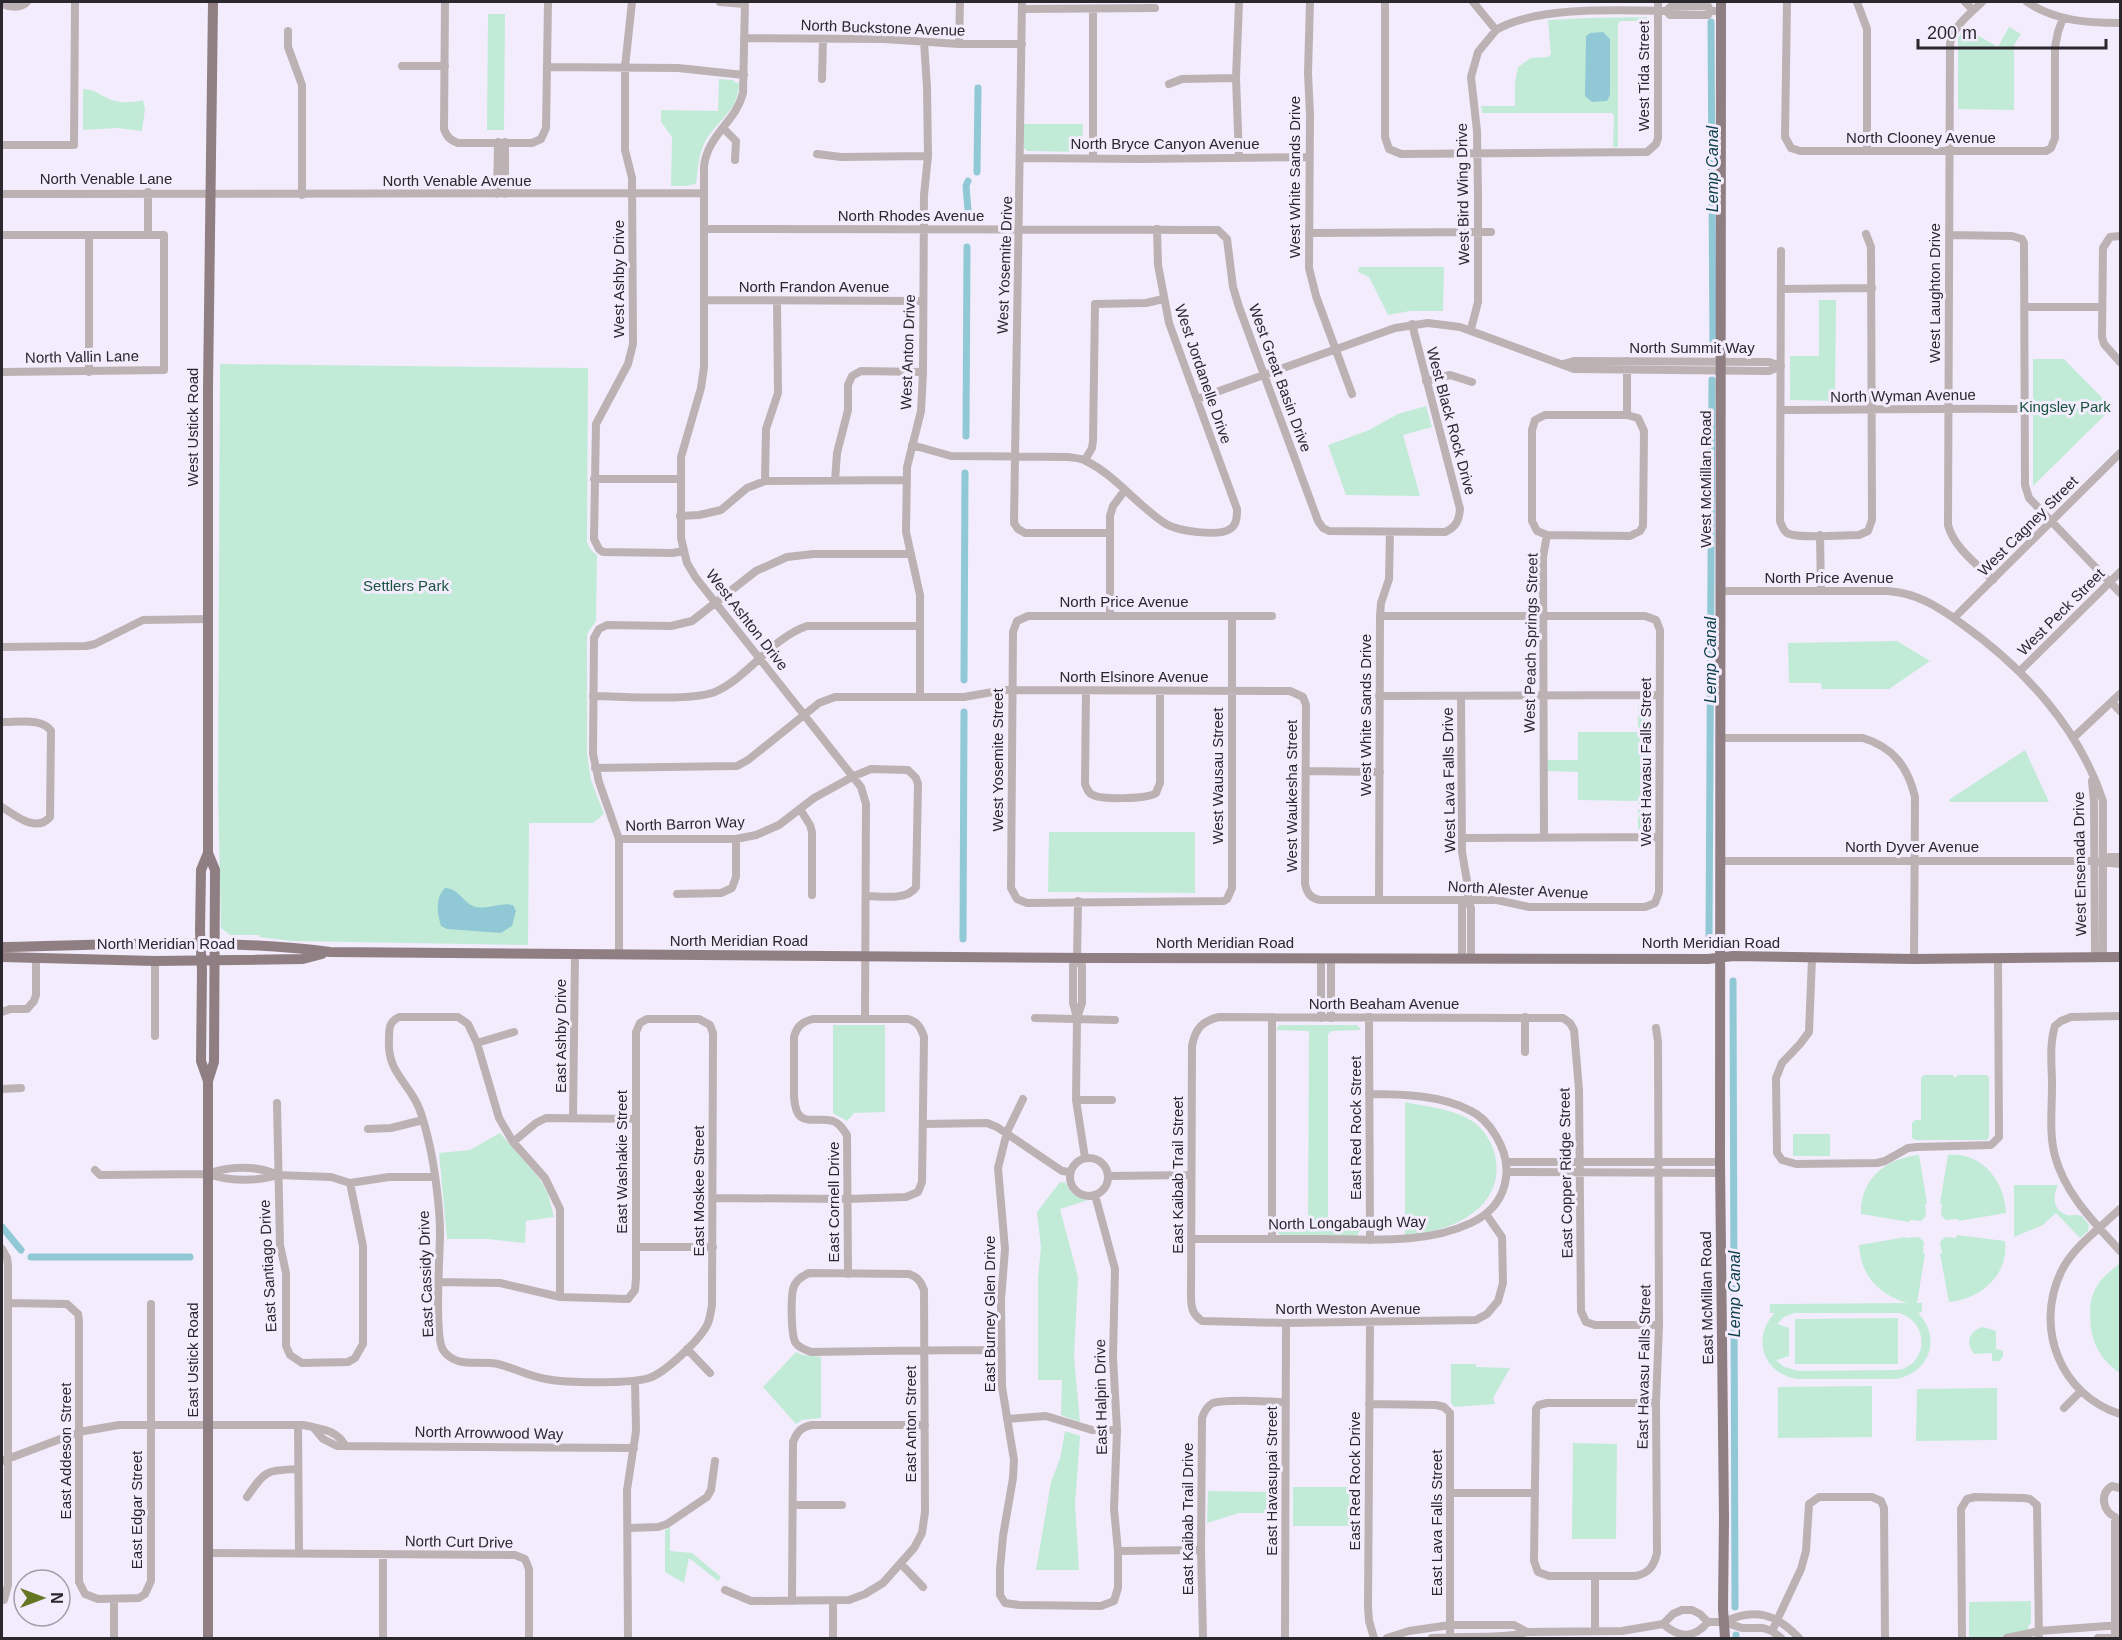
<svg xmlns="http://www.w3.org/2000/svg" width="2122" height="1640" viewBox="0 0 2122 1640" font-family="Helvetica,sans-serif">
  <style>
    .green { fill: #c2ebd7; fill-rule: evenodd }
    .water { fill: #90c9d5 }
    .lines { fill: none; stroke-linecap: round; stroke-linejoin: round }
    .canal { stroke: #90c9d5; stroke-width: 7 }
    .minor { stroke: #bcb2b4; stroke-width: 8 }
    .major { stroke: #907f82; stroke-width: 10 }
    .labels { text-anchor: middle; stroke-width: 6; stroke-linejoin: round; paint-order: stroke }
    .street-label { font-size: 15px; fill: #2a272d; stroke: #f3ecfd }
    .park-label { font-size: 15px; fill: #18543d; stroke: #f3ecfd }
    .water-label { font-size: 16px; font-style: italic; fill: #0e424b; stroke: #f3ecfd }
  </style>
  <rect width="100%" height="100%" fill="#f3ecfd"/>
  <!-- green -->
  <path class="green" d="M488,14h17l-1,116h-17z
    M1647,17l3,4h-29l-3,3v123h-5l1,-31 -2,-3h-130l-1,-7h34v-23l3,-16 13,-9 17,-1 3,-3 -3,-34 41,-2z
    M2009,27l12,7 -7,11v65l-56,-1v-71l7,-10 33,19z
    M719,79l14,1 3,3 3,-1c0,30 -21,36 -34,60 -7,14 -7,27 -9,42l-10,2h-15l1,-49 -11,-15v-12l57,1z
    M83,89c10,0 14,4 22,8 13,7 25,6 38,3l2,9 -3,22 -24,-3 -35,2z
    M1024,124h59l-1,28 -55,-1 -3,-3z
    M1359,267h85l-1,44h-33l-22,4 -19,-38 -11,-5z
    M1819,300h17l-1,101 -45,-1v-44h29z
    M2033,359h31l48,49 -79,78z
    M220,364l368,4 -1,174 4,8 6,5 -1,66 -9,13v119l4,27 13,34 -11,9h-64l-1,122 -235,-4 -34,-4v-2h-29l-9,-7 -3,-137z
    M1426,406l6,21 -29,8 17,61 -74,-1 -18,-50 41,-15 29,-16z
    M1897,641l33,20 -41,28h-67l-1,-6h-32l-1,-40z
    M1638,704h11l-1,125h-10v-28l-60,-1v-28l-31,-1v-11h31v-28h60z
    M2025,750l24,52h-100l1,-3z
    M1049,832h146v61l-147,-1z
    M833,1025h52v87l-31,1 -7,8 -14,-8z
    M1279,1025h78l4,5 -30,1 -3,3v193l2,2 30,1 -3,6 -77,-1 -4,-4v-2l29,1 3,-3 1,-196 -33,-1z
    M1924,1075h29l2,3 3,-3h29l2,3v59l-2,3h-72l-3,-2v-15l3,-3h6v-42z
    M1405,1102c22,5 53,7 71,22 11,9 18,22 20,36 7,51 -49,73 -91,75z
    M500,1133l40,46 8,15 6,23 -28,4 -1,22 -37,-4h-41l-8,-86 31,-3z
    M1793,1134h37v22h-37z
    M1919,1155l8,48 -2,1 1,12 -5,5 -11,-1 -1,2 -48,-8c-1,-35 25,-56 58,-59z
    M1948,1155c34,-3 57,26 58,58l-47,8 -1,-2 -12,1 -5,-5 1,-11 -2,-1z
    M1060,1182l6,1c4,11 11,15 22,17l-28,9 18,68 -4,80 6,65 -19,-7 1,-35h-24v-102l3,-31 -4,-35z
    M2014,1185h44c-6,11 -5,26 9,30 5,1 9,-1 15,1l7,9 -1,6 -8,7 -24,-25 -13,12 -29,12z
    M1957,1235l48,6c4,34 -24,58 -56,61l-9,-48 2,-1 -2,-11 5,-5 11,1z
    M1906,1237l1,1 12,-1 5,5 -1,11 2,1 -8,49h5v9l-4,1c24,24 12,61 -23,66h-98c-34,-5 -46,-42 -22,-66h-5v-9l137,-1c-28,-9 -46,-26 -48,-58zM1794,1313h105c30,9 30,49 0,57l-100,1 -15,-4 -8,-7 13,-4v-28l-12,-4 7,-7z
    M2120,1263v110c-22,-15 -30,-33 -30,-60 0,-8 1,-15 5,-23 5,-12 16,-19 25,-27z
    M1898,1318v46h-103v-45z
    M1983,1327l13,4v18l7,2v6l-4,4h-7v-8l-18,1c-9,-12 -5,-23 9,-27z
    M796,1352l7,3 18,2v61l-19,2 -6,4 -33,-37z
    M1451,1364h25v3l34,1 -17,30 2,6 -41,3 -3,-5z
    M1872,1386v51l-94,1v-51z
    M1997,1388v52l-81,1 1,-52z
    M1065,1431l15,5 -5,68 4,66h-43l15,-88 9,-23z
    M1573,1443l44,1 -1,95h-44z
    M1293,1487h68v39h-68z
    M1208,1491l70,1v21h-39l-32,10z
    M670,1527v24l22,2 29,24 -3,4 -29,-23 -5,25 -19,-11v-42z
    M2031,1601v22l-3,3 1,4 -31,8h-29v-36z"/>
  <!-- water -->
  <path class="water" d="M1603,32l7,7v56l-3,6 -15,1 -7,-6 1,-60 4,-3z
    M445,888c14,1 17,13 28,18 13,5 27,-4 40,-1l3,6 -4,15 -11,7 -54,-4 -6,-3c-4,-13 -6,-28 4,-38z"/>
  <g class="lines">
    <!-- canal -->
    <path class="canal" d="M1711,22l2,330
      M977,172l1,-84
      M968,210l-2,-24 2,-5
      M966,436l1,-189
      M964,680l1,-207
      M963,939l1,-227
      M1709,940l3,-560
      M1733,981l2,626
      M2,1227l19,23
      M31,1257h159
      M1736,1638v-3"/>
    <!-- minor -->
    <path class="minor" d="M445,2l-1,127c3,8 6,11 14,14h74l9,-4 5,-11 2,-126
      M632,2l-7,65v83l7,28 1,166 -5,20 -32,60 -2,115 5,10 4,3 70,1 10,-2
      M720,2l24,2
      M745,2l-2,91c-7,29 -35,41 -39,73v201l-3,21 -20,69v81l6,25 9,15 165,209 5,17 -1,215
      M1022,2l-8,521 4,6 7,4h85
      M1239,2l-3,76 3,80
      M1310,2l-2,71 2,42 -1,153 7,28 36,98
      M1385,2v135l4,12 12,5 246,-2 9,-8 2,-6v-136
      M1787,2l-2,135 6,11 9,3h246l5,-3 4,-10v-91l3,-15 5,-14
      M1857,2l10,27v122
      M1965,2l8,8
      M1982,2c-13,13 -29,24 -32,42l-2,481c6,23 29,39 45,55
      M2027,2c29,19 60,21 93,21
      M2,4c7,3 19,5 25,-2
      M1022,9l133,-1
      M1710,11l-2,4h-38l-4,-4 4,-4 38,-1 2,5h11
      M1496,30c41,-24 122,-20 170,-19
      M288,31v16l14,38v110
      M744,38l140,1 75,5h63
      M959,44l1,-42
      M402,66h43
      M547,67l131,1 66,7
      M822,79l1,-40
      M1169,84l13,-5 54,-1
      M723,128l13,13 -1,19
      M2,145h72l1,-143
      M817,154l24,3 87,-1
      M1021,158l119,1 169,-2
      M1093,158v-149
      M148,192v43
      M2,194l702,-1
      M497,194l1,-52
      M505,194v-52
      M704,229l514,1 9,9 6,48 6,20 79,214 5,7 6,3 116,1c11,-5 14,-11 15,-23l-48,-185
      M1309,233l182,-1
      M2,235h162v135l-162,2
      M89,235v137
      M1949,235l63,1 10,3 2,4 1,242 4,13 91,95
      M2120,236l-10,1 -7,11 -1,89 2,7 16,18
      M1781,251l-1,270c2,5 3,9 7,12 10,6 58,2 72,2l9,-4 4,-11 -1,-273 -5,-13
      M1781,289l91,-1
      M704,300l219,1
      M2026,307h76
      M1471,329l7,-27v-106l-1,-65 -6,-54 7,-25 18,-22 -23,-28
      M1563,364l11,-3 195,1 12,4
      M1426,381l24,-6 22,7
      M1197,399l198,-71 33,-5 32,4 114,42 195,2 12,-5
      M1781,410c81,0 162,-2 244,-1
      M912,445l39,11 117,1c6,1 13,1 18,4 28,13 54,47 80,63 12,7 52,13 64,5 7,-4 7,-13 7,-20l-68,-186 -11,-58 -1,-36
      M1085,460l7,-12 1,-7 2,-137 51,-1 17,-4
      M594,479h87
      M765,481l1,-52 12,-36 -1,-92
      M835,481l2,-28 11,-43v-25l4,-9 9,-5 62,1
      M680,516l19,-1 22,-5 26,-22 18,-7 142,-1
      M1547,535l83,1 10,-5 3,-5 1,-95 -6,-13 -11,-3v-54
      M1820,535l1,56
      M1721,591h167c29,2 51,16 74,33 62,44 117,104 141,177v156
      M1110,616v-100l3,-10 12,-16
      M1232,616v272l-5,11 -3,2 -197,2 -10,-4 -6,-11 2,-256 4,-11 11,-5h244
      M1954,618l166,-165
      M2,647l84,-1 9,-2 48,-24 66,-1
      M2020,671l100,-99
      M1086,691l-1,93c2,5 3,9 8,11 9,5 55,4 63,-2l4,-10v-92
      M593,696c28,0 102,6 124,-5 33,-16 55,-53 90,-65h113
      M1379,696l281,-1
      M1461,696l1,156 6,35v13
      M920,697v-102l-14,-63 1,-65 14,-56 2,-39 1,-177 4,-39 -1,-69 -3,-45
      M2112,702l8,9
      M2,722c14,1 40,-5 49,9l-1,86c-14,16 -34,-1 -48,-10
      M1721,738h142c30,9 45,29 52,59l-1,162
      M2073,738l47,-44
      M595,768l142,-2 11,-6 71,-57 16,-6h129l40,-7 286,1 13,6 3,8 -1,179c2,9 5,14 15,16h177l32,7h116l10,-4 4,-11 1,-262 -4,-10 -11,-4h-265
      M1306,771l74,1
      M2092,781l2,21 1,155
      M800,809l10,16 2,7v63
      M1462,838l197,-1
      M1544,838l-1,-281 4,-22 -10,-4 -5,-10v-91l3,-10 10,-5h82
      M619,839h117l20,-4 23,-10 35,-27 40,-22 17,-7 37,1 8,8 2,6 -2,103c-9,14 -35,9 -49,9
      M1721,861h373l26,3
      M2103,861l6,-4h11
      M677,894l44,-1 11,-5 4,-11v-38
      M1379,900l1,-284 1,-13 8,-24 1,-47
      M619,955v-116l-20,-57 -6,-28 1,-116 5,-9 8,-4 64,1 21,-5 64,-50 31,-14 26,-3h98
      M1462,957v-51l6,-6 3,8v49
      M1321,958v60
      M1812,958l-3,74 -9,12 -18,19 -6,15 1,75 5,7 14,4 81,-1 8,-2 23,-13 9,-1 74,-2 8,-8 -1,-178
      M155,961v75
      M1077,961l1,-60
      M2,1012l8,-3h17l7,-8 2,-6v-37
      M2120,1016l-49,1 -10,4 -6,5c-6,19 -3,41 -3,60 0,23 -3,48 3,70 10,38 40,67 65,95
      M1272,1017v221
      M1369,1017l1,223
      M1035,1018l80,2
      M1077,1018l5,-15v-38l-5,-4 -4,4v38l4,15 -1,82 9,58
      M1331,1018v-60
      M477,1043l37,-11
      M1525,1052v-35
      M2,1089l19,-1
      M1023,1099l-16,33 -9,36 7,81 -4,51 1,87 12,73 -1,18 -10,58 -3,33v26l5,8 14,2 82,1 13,-5 4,-13v-37l-4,-42 3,-79 -4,-73 2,-88 -20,-74
      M1076,1100h36
      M277,1103l3,142 6,28v73l4,9 12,8 46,-1 7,-4 8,-14v-98l-13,-63
      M573,1119l2,-164
      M923,1124l64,-1 10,4 65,44 8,1
      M368,1129l23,-1 32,-8
      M513,1142l23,-19 10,-5 90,1
      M1070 1177a19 19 0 1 1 38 0a19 19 0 1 1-38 0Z
      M1508,1162h212
      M95,1170l5,5 108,-1c19,-8 50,-9 69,1 -20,7 -49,6 -69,-1
      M1508,1172l213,1
      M277,1175l54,2 19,6 39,-6h45
      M1108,1176l83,-1
      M713,1198l134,1 59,-2 12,-5 4,-10 2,-145c-3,-9 -6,-15 -16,-18h-95c-11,3 -16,7 -19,18v59c2,34 18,20 39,25 6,2 10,8 14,14l1,139
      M2120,1209c-20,19 -47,38 -59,63 -27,57 0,123 59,142
      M1486,1214l16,23 1,46 -5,18 -11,13 -11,6 -190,3 -84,-2c-10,-7 -11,-14 -11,-25l1,-250c3,-17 10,-25 27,-29l344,1 7,5 4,7 5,60 2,221 5,11 9,3h64
      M1191,1239c43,0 85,0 128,0 50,0 105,6 152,-16 36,-17 45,-54 25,-87 -6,-10 -14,-20 -25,-25 -29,-16 -70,-17 -102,-17
      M636,1247h77
      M2,1249l5,9 1,7v320l-4,15h-2
      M439,1282l61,1 60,14 68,2 7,-9 1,-12v-246l4,-9 7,-4h52l11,6 3,8 -1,272c-1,6 -2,13 -4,18 -6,15 -43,50 -59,55 -19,6 -83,5 -103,1 -17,-3 -32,-11 -48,-15 -19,-4 -42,5 -55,-14 -9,-15 -3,-95 -3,-117 0,-24 -5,-63 -10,-86 -3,-13 -6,-27 -11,-39 -11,-27 -32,-35 -30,-69 0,-11 0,-17 10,-22h59l10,7 9,19 22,75 14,24 32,36 15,31v88
      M8,1303l59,1 11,10 1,7v261l6,12 13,5 41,-1 6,-4 6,-13v-277
      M1370,1322l-2,285 1,14 5,17
      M687,1349l23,24
      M1656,1403h-109l-8,2 -3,4 -2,152 4,11 11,4h87c13,-3 18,-10 21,-23l-1,-150 3,-78 -1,-283 -2,-14
      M1369,1404l67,1 8,2 6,6v223
      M2064,1408l16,-16
      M1007,1419l39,-3 46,14h25
      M298,1425l1,128
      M345,1445c-8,-13 -18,-15 -32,-18l10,12 14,7 297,2
      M2,1461l77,-29 40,-7h184l10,2
      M1451,1493h83
      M247,1497c19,-28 19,-26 51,-28
      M793,1505h49
      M2115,1517v121
      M2115,1517c-12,-6 -16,-23 -3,-31l8,2
      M628,1528l30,-1 9,-3 40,-27 4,-7 4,-29
      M1118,1551l83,-1
      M208,1553l307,2 10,4 4,10v69
      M383,1554v84
      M901,1564l22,23
      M725,1590l26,11 98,-1 16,-6 18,-11 31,-35 8,-15 3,-21 -1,-222c-3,-8 -6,-13 -15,-16l-100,-1c-7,3 -14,8 -16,16 -2,10 -2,44 2,53 4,6 9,7 16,10 63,-1 126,-2 190,-2
      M792,1601l1,-159c4,-10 8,-15 19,-17h113
      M833,1601v37
      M1724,1622c31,-15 52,-8 75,16
      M1663,1624c16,14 31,15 45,-2
      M1595,1631v-54
      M1772,1631l29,-62 5,-18 3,-47 10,-7h53l9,4 3,7 1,130
      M114,1638v-39
      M628,1638l-1,-148 9,-59 -1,-50
      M1203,1638l-2,-88 1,-132c2,-6 5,-12 11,-15 14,-5 56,-1 73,-1
      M1285,1638l1,-315
      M1387,1638l22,-7 41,-6h64l13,7
      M1432,1638c31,-3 65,2 95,-6l95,-1 41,-7 10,-10 9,-4h10l8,4 8,8h16l18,6h21l9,3 9,7
      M1962,1638l-1,-129 6,-10 8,-2 49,1 6,1 7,6 2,133
      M2007,1638l32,-7 81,-6
      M2098,1638h22"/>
    <!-- major -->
    <path class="major" d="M1721,2l-1,1160 4,356 -1,91 2,29
      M2,947c109,-2 219,-9 328,5l759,6 619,1 25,-3 181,3 206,-2
      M2,957l153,4 148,-2 19,-5
      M208,1081l6,-19 1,-192 -7,-17v-464l5,-387
      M208,1638v-557l-7,-20 1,-90 -2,-40 1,-61 7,-17"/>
  </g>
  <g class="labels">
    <!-- street labels -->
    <g class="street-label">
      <text transform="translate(883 28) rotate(2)" y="5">North Buckstone Avenue</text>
      <text transform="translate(1644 76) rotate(-90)" y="5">West Tida Street</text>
      <text x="1921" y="143">North Clooney Avenue</text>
      <text x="1165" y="149">North Bryce Canyon Avenue</text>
      <text transform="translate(1295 177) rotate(-90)" y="5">West White Sands Drive</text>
      <text x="106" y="184">North Venable Lane</text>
      <text x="457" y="186">North Venable Avenue</text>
      <text transform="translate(1463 194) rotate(-91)" y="5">West Bird Wing Drive</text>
      <text x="911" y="221">North Rhodes Avenue</text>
      <text transform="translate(1005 265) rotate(-88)" y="5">West Yosemite Drive</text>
      <text transform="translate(619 279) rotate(-90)" y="5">West Ashby Drive</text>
      <text x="814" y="292">North Frandon Avenue</text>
      <text transform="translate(1935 293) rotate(-90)" y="5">West Laughton Drive</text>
      <text x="1692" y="353">North Summit Way</text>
      <text transform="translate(908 352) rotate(-88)" y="5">West Anton Drive</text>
      <text transform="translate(82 357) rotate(-1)" y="5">North Vallin Lane</text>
      <text transform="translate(1203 374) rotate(71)" y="5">West Jordanelle Drive</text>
      <text transform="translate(1280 378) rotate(70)" y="5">West Great Basin Drive</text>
      <text transform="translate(1903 396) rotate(-1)" y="5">North Wyman Avenue</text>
      <text transform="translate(1451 421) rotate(75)" y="5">West Black Rock Drive</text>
      <text transform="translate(193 427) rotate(-90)" y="5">West Ustick Road</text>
      <text transform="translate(1706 479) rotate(-90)" y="5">West McMillan Road</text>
      <text transform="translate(2028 526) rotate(-45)" y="5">West Cagney Street</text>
      <text x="1829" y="583">North Price Avenue</text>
      <text x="1124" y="607">North Price Avenue</text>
      <text transform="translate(2061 612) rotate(-45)" y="5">West Peck Street</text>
      <text transform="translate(747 620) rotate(52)" y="5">West Ashton Drive</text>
      <text transform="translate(1531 643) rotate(-89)" y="5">West Peach Springs Street</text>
      <text x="1134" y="682">North Elsinore Avenue</text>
      <text transform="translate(1366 715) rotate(-90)" y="5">West White Sands Drive</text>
      <text transform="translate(998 760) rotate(-90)" y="5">West Yosemite Street</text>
      <text transform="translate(1646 762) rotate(-90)" y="5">West Havasu Falls Street</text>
      <text transform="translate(1218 776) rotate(-90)" y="5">West Wausau Street</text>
      <text transform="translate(1449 780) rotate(-91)" y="5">West Lava Falls Drive</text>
      <text transform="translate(1292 796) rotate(-90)" y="5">West Waukesha Street</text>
      <text transform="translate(685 824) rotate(-2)" y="5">North Barron Way</text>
      <text x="1912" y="852">North Dyver Avenue</text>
      <text transform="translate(2080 864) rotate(-91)" y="5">West Ensenada Drive</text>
      <text transform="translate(1518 890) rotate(3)" y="5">North Alester Avenue</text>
      <text x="739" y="946">North Meridian Road</text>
      <text x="1225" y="948">North Meridian Road</text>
      <text x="1711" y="948">North Meridian Road</text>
      <text x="166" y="949">North Meridian Road</text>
      <text x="1384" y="1009">North Beaham Avenue</text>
      <text transform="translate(561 1036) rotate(-90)" y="5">East Ashby Drive</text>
      <text transform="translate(1356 1128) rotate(-90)" y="5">East Red Rock Street</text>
      <text transform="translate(622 1162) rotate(-90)" y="5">East Washakie Street</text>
      <text transform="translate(1566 1173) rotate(-91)" y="5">East Copper Ridge Street</text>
      <text transform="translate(1178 1175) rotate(-90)" y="5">East Kaibab Trail Street</text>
      <text transform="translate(699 1191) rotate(-90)" y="5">East Moskee Street</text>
      <text transform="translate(834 1202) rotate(-90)" y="5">East Cornell Drive</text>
      <text transform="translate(1347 1223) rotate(-1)" y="5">North Longabaugh Way</text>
      <text transform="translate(268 1266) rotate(-93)" y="5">East Santiago Drive</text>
      <text transform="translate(426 1274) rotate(-92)" y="5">East Cassidy Drive</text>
      <text transform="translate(1707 1298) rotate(-91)" y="5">East McMillan Road</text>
      <text x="1348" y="1314">North Weston Avenue</text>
      <text transform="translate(990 1314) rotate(-90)" y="5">East Burney Glen Drive</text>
      <text transform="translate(193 1360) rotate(-90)" y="5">East Ustick Road</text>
      <text transform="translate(1644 1367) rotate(-89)" y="5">East Havasu Falls Street</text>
      <text transform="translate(1101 1397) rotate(-91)" y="5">East Halpin Drive</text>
      <text transform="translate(911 1424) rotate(-90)" y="5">East Anton Street</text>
      <text transform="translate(489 1433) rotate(1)" y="5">North Arrowwood Way</text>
      <text transform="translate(66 1451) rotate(-90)" y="5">East Addeson Street</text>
      <text transform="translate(1272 1481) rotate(-90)" y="5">East Havasupai Street</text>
      <text transform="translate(1355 1481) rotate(-90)" y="5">East Red Rock Drive</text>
      <text transform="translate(137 1510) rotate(-90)" y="5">East Edgar Street</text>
      <text transform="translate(1188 1519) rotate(-90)" y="5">East Kaibab Trail Drive</text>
      <text transform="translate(1437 1523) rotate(-90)" y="5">East Lava Falls Street</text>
      <text transform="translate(459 1542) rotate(1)" y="5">North Curt Drive</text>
    </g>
    <!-- park labels -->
    <g class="park-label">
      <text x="2065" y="412">Kingsley Park</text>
      <text x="406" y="591">Settlers Park</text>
    </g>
    <!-- water labels -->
    <g class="water-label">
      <text transform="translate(1712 169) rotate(-90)" y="6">Lemp Canal</text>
      <text transform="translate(1710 660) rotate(-90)" y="6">Lemp Canal</text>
      <text transform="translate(1734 1294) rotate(-90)" y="6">Lemp Canal</text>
    </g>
  </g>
  <!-- border -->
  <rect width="2122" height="1640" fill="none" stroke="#2a272d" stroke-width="6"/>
  <!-- north arrow -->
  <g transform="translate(42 1598) rotate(90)"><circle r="28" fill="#f3ecfd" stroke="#a39daa" stroke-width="1.5"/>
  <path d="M0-4.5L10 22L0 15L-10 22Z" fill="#657624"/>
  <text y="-9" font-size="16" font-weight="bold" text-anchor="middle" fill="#2a272d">N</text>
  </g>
  <!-- scale -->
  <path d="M1918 39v9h188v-9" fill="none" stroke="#2a272d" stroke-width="3"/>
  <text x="1927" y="39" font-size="18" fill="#2a272d" stroke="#f3ecfd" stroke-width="4.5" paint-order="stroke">200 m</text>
</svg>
